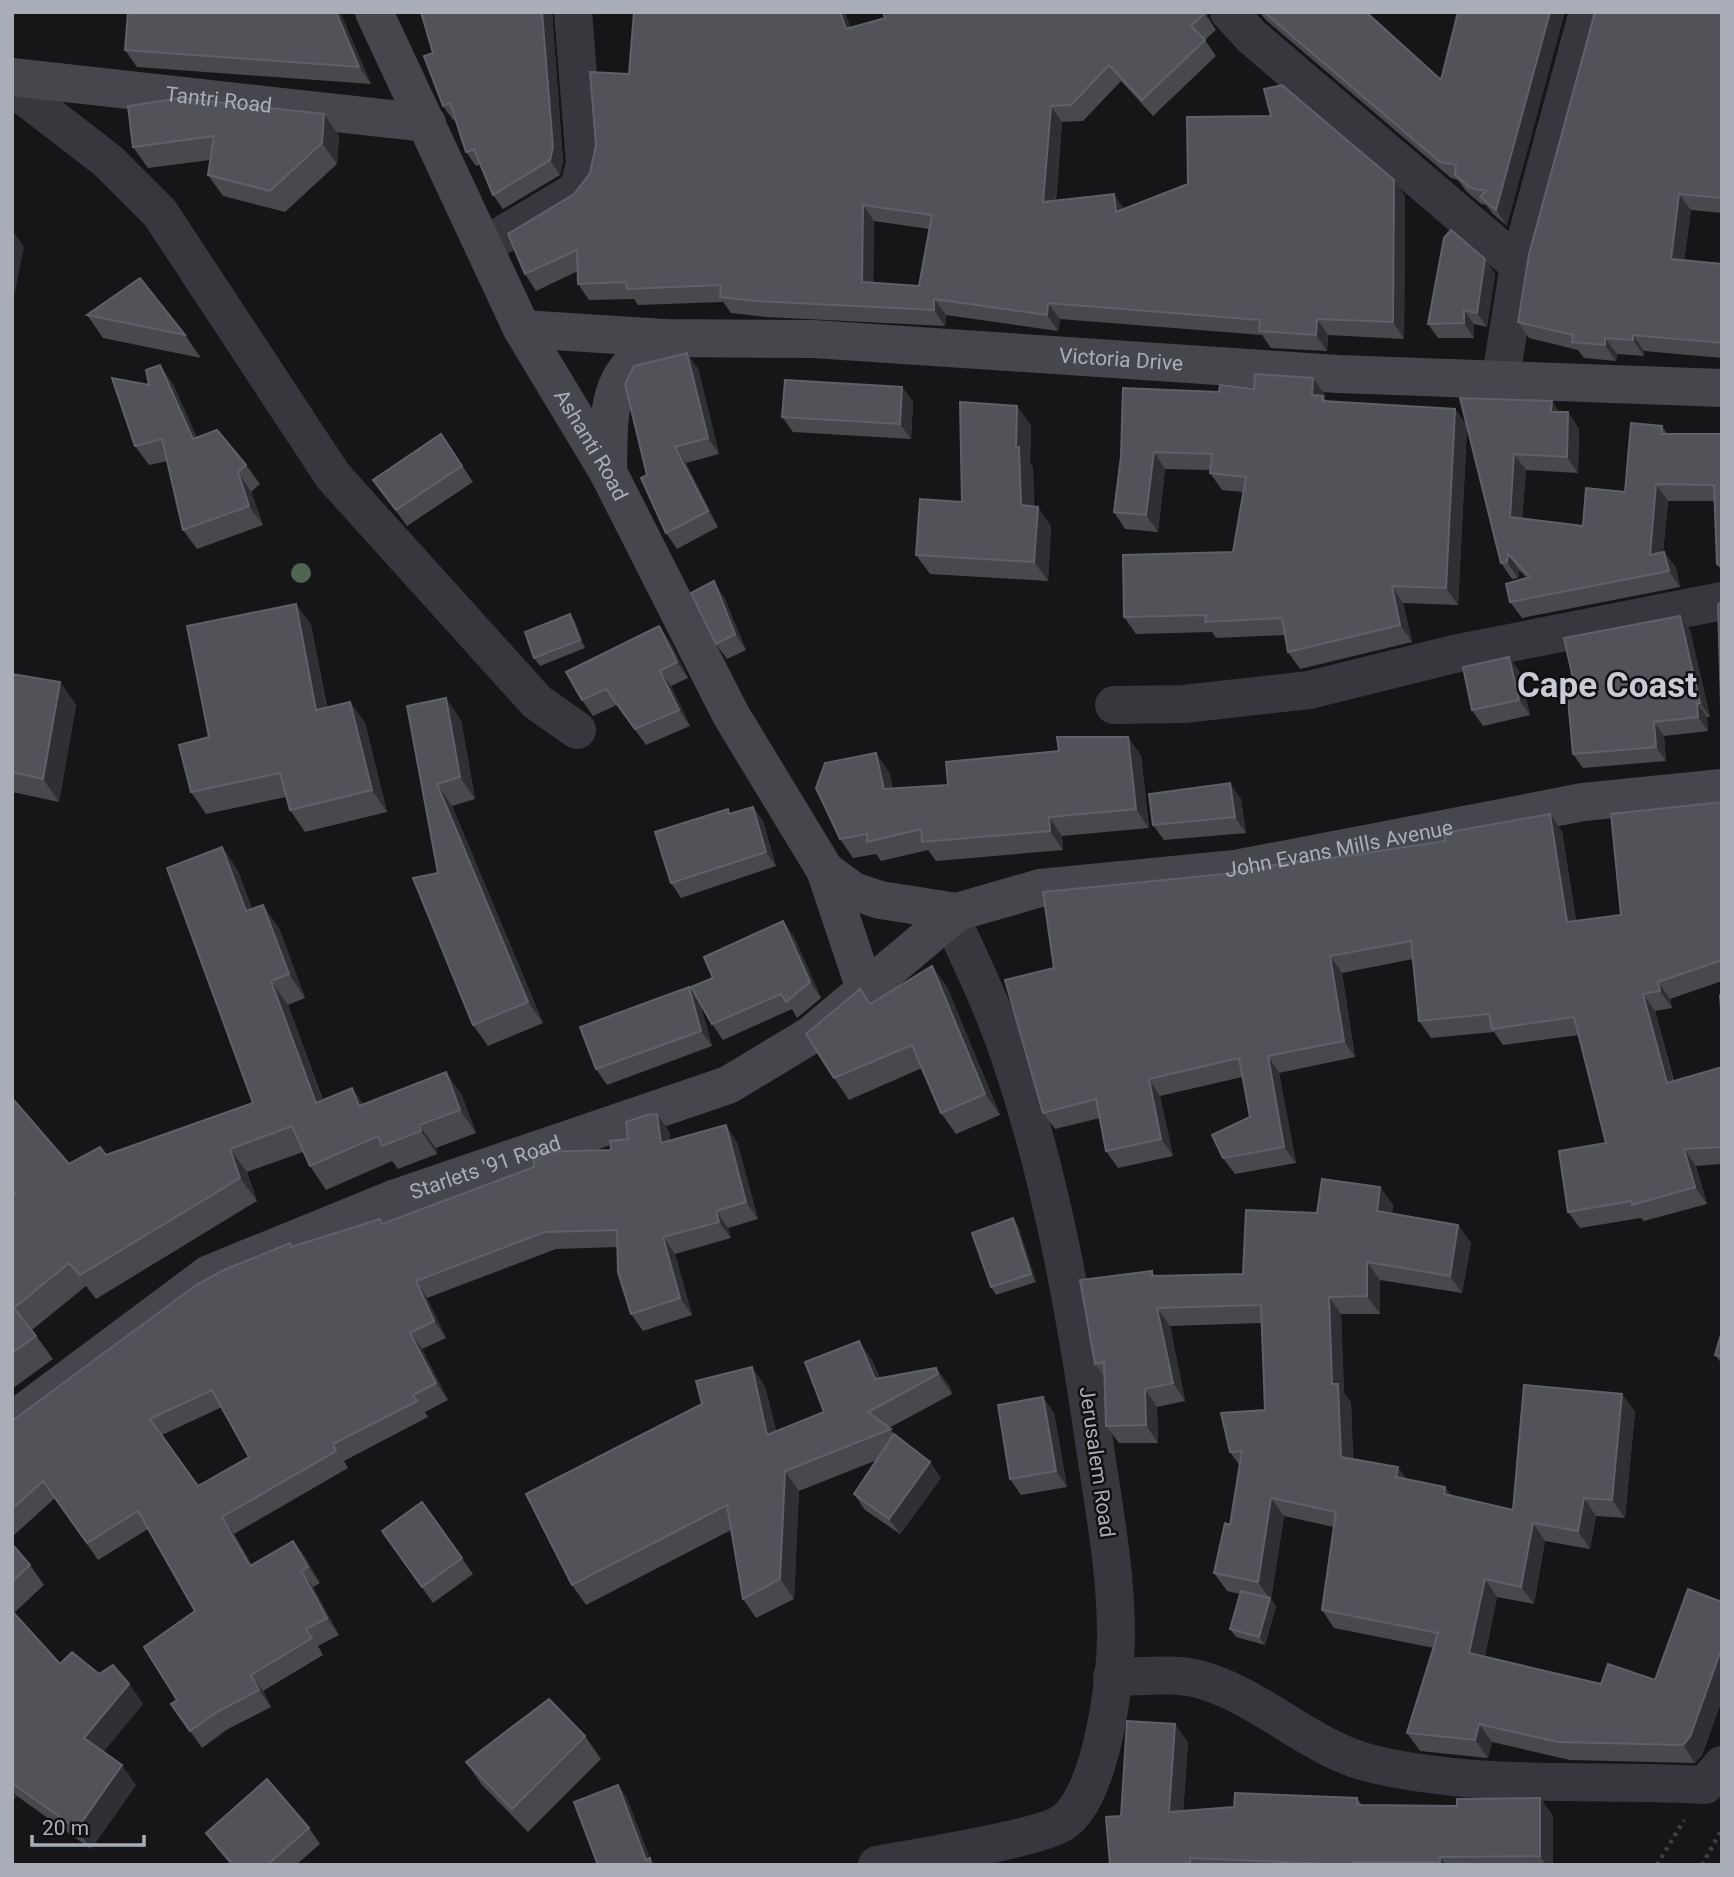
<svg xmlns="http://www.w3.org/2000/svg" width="1734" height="1877" viewBox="0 0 1734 1877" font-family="Roboto,sans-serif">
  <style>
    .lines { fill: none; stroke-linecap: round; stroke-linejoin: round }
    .path { stroke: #3d3f44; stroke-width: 4.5; stroke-dasharray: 3.5 5; stroke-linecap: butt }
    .street { stroke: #37383d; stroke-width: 38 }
    .secondary { stroke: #45474d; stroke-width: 38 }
    .tree { fill: #506452 }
    .wall { fill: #47494d; fill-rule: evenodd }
    .shaded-wall { fill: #2f3033 }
    .building { fill: #525359; stroke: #5f6168; stroke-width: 2; fill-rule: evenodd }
    .labels { text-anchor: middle; stroke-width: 5; stroke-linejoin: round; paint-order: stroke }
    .street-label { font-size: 21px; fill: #a8adb8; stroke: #111113 }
    .town-label { font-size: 35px; font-weight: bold; fill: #c9ccd4; stroke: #111113 }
  </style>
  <rect width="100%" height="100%" fill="#161618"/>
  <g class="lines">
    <!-- path -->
    <path class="path" d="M1657,1865l27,-45
      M1702,1865l20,-36"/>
    <!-- street -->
    <path class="street" d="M1229,12l23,25 267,228
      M12,87l96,74 52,52 173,263 204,226 40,28
      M484,246l90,-54 6,-8 5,-21 -12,-151
      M1500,382l19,-117 69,-253
      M1114,705l70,-1 125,-14 145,-36 268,-53
      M1112,1677c29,0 62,-5 90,3 64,19 110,71 175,85 106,24 219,14 328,20l17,-20
      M877,1865c35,-7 166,-26 188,-44 37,-29 51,-141 51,-187 0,-63 -12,-125 -21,-186 -19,-132 -43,-268 -86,-394 -16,-47 -37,-91 -58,-136"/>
    <!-- secondary -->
    <g class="secondary">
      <path id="s1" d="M374,12l148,317 86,143 123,243 94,155 28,21 27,9 77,12 83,-24 195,-19 348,-67 139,-14"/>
      <path id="s2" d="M12,77l415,46"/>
      <path id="s3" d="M522,329l142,9 149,1 525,35 384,14"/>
      <path d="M608,472c1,-28 -2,-66 12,-92 9,-18 29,-30 44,-42"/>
      <path d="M825,870l40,119"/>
      <path id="s4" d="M12,1421l197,-147 184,-75 335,-114 83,-50 146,-123"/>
    </g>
  </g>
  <!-- trees -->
  <circle class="tree" cx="301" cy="573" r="10"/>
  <!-- wall -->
  <path class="wall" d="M128,12h212l31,72 -234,-17 -12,-17z
    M421,12h131l11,149 -3,14 -57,34 -10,-14 -12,-31 -5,2 -10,-14 -11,-33 -2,1 -10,-14 -10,-53z
    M1208,12v5l8,13 -11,10 11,16 -63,60 -32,-35 -38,40 -21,1 -6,79 69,8 269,-29 11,16 -1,143 -76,-4 -1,16 -56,-3 -9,-13 -202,-16 -2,12 -112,-16 -1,11 -179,-9 -35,-4 -8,-11 -85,3 -4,-6 -45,1 -11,-16v-13l-42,20 -11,-17 49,-80 16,-21 39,-99 222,-46zM874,221l55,8 -10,57 -46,-3z
    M1259,12h107l75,68 66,146 -15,-13 -6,-8 -5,-1 -15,-13 -8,-11 -7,-2 -184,-157z
    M1722,12v201l-31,-3 -7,51 38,3v94l-78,-7v5l-27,-2 -1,7 -32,-3 -6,-8 -49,-12 -11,-16z
    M324,114l15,22 -2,28 -52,48 -62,-16 -15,-21 2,-15 -62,8 -15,-21z
    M1485,259l10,15 -8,53 -13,-3v14h-36l-10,-14z
    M87,315l98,20 16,23 -98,-20z
    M698,368l21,86 -33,9 32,64 -41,22 -11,-16 -19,-58z
    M173,384l24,54 49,27 14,19 -9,8 12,33 -66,24 -14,-19 -16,-69 -18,4 -14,-19 14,-61z
    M902,387l11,15 -2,37 -118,-7 -11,-15z
    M1325,395v3l2,4 128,7 11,16 94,-13h8l11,17 -1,44 -52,-3 -4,49 61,7 42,-34 37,-66 5,8h55v137l-5,-7 -2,-63h-47l-5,51h1l12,16 4,19 -158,31 -12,-16 17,-24 -8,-8 -1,8 -6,1 -11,-16 -34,-136 -9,178 -55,-2 9,39 -112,27 -12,-17 -3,-17 -69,3 -4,-6 -76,2 -12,-17 109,-65 10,-60 -21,-2 -12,-17v-3l-45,-1 -7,63 -33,-3 -11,-17 7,-56z
    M1031,425l-1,37 3,5 1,39 17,20 -3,55 -118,-7 -14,-19z
    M452,450l21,32 -66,44 -34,-46z
    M724,597l22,53 -19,9 -11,-15z
    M296,604l15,21 16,82 23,-5 15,21 22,89 -82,20 -15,-22 -4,-13 -80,17 -15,-22 18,-55z
    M570,614l5,8 10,26 -45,18 -6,-8z
    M1680,616l10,14 20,87h-3l1,14 -44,5 2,25 -83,7 -10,-14z
    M659,626l11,16 18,36 -17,8 19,40 -44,19 -29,-40 -24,11 -11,-16z
    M1520,672l10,43 -47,11 -11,-16z
    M12,674l48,8 16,23 -17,97 -47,-10z
    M407,706l54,14 14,79 -23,7 91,217 -55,23 -15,-21 -35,-152z
    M1128,737l13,19 8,72 -87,8 1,14 -127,11 -8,-11 -47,11 -5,-7 -23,4 -13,-19 49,-67 4,17 55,-4 111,-34z
    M1241,799l5,34 -82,7 -11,-15z
    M1722,802v179l-52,18 2,9 -17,3 19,70 48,-14v97l-26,2 11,38 -63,17 -3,-3 -61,10 -12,-16 38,-69 -27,-108 -76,10 -9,-13 -63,6 -12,-17 -6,-62 -71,14 13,84 -76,16 17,90 -61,11 -12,-16 27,-41 -8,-40 -82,19 13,60 -55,12 -12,-17 -6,-33 -45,11 -12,-16 11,-145 171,-94 114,-17 223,-26 14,90 45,-6z
    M753,807l10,14 13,45 -95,32 -10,-15 60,-70z
    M222,847l16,24 14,38 27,19 26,70 -17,7 35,95 29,-12 11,16 83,-32 16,24 14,37 -40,15 1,6 -39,15 -6,-8 -66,29 -16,-24 -7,-14 -56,20 10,29 -161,98 -10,-13 -54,44 21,29 -41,30v-193l1,-1 -1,-1v-96l57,66 37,-9 147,-52z
    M783,921l11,16 27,61 -24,20 -5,-9 -69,31 -11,-16 -12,-21 12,43 -105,39 -11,-16 104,-66 13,-25z
    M932,966l15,21 53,128 -44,19 -15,-21 -19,-45 -73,32 -15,-22 36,-74z
    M669,1131l1,9 67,2 21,77 -30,9 3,10 -56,16 17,61 -49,16 -12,-17 -13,-67 -62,2 -129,49 19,40 -24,11 26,51 -23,12 3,5 -84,44 4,7 -114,66 18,31 41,-24 12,16 15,26 -7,4 26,48 -21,11 5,9 -60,36 8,16 -43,22 -26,19 -31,-44 6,-4 18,-89 -47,-82 -50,31 -43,-62 -43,39v-116l278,-178 2,4 92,-24 227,-73 17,-11zM222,1407l27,50 -51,29 -36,-51z
    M1380,1187l13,18 -1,9 66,11 13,18 -9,50 -82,-13v34h-39l3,79 7,9 2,57 54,20 38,8 7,9 61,14 122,-99 -10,107 -29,-2 -6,33 -45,-8 -11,63 -37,-7 -12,59 116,28 54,-4 67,-78v98l-20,55 -7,8 -125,-3 -78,-18 -4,16 -68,-7 -13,-18 27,-85 -100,-20 -12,-18 12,-83 -50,-11 -13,83 5,7 -11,39 -29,-8 -6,-8 10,-35 -13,-3 -13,-18 16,-48 10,-59 -10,-14 35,-42 -4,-87 -91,3 15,75 -28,6 1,36h-39l-13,-17 -1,-48 -10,-14 57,-93 3,5 88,-2 74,-61z
    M1013,1218l5,8 18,56 -40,13 -5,-8z
    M1722,1331v33l-7,-9z
    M872,1360l8,18 56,-10 14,19 2,7 -63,34 5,6 36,28 11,16 -41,56 -35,-24 -11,-16 23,-34 -78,31 -5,108 -38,19 -13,-19 -12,-69 -145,75 -14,-20 130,-181 50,-37 13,20 11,44 48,-19z
    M1054,1413l13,74 -46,8 -11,-16z
    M422,1502l51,72 -40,29 -51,-72z
    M12,1544l18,21 14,20 -30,28 46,51 39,10 30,10 14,20 -40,48 33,33 -45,64 -74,-53 -5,6z
    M585,1736l16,23 -73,73 -46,-47 -16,-23z
    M1188,1742l-5,69 174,-13 5,7 95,1 83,-8 13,18v49h-443l11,-49z
    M309,1828l11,16 -24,21h-65l-14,-17 -11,-15z"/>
  <!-- shaded-wall -->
  <path class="shaded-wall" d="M336,12h4l31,72 -12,-17z
    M542,12h10l11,149 -3,14 -10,-15z
    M840,12h5l12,34 -11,-17z
    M1203,12h5v5l8,13z
    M1550,12h15l-58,214 -11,-16z
    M1051,106l11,16 -8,96 -11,-16z
    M324,114l15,22 -2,28 -15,-21z
    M1394,180l11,16 -1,143 -11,-17z
    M1114,194l11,16 -9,2z
    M1679,194l12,16 -9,66 -11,-17z
    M863,205l11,16 -1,77 -11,-16z
    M13,231l11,16 -12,60v-72z
    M1485,259l10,15 -8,53 -10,-14z
    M934,299l12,16 -1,11 -11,-16z
    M1048,303l12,16 -2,12 -11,-16z
    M1464,310l10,14v14l-10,-15z
    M1317,319l11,16 -1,16 -11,-16z
    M1633,335l11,16v5l-11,-16z
    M1605,338l12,16 -1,7 -11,-16z
    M687,353l11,15 21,86 -11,-16z
    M160,365l13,19 33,75 -13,-20z
    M1313,378l12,17v3l10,14 -23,-17z
    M902,387l11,15 -2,37 -11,-15z
    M1552,401l11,16 -12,-5z
    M1017,406l14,19 -1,37 3,5 1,58 -13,-20 -5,-58z
    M1455,409l12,17 -9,179 -12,-17z
    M1568,412l11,17 -1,44 -11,-16z
    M675,447l11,16 32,64 -10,-16z
    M1154,452l11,17 -7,63 -12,-17z
    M1514,454l12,16 -5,63 -11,-16z
    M238,472l13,20 12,33 -14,-19z
    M1656,484l12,17 -7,70 -11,-16z
    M1038,507l13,19 -3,55 -14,-19z
    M1664,552l12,16 4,19 -11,-16z
    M1508,554l11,16 -1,8 -11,-16z
    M714,581l10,16 22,53 -11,-16z
    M1392,586l11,17 9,39 -12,-17z
    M296,604l15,21 20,107 -15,-22z
    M570,614l5,8 10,26 -5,-8z
    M1680,616l10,14 20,87 -10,-14z
    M659,626l11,16 18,36 -11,-16z
    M1509,657l11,15 10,43 -11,-15z
    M660,671l11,15 19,40 -11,-16z
    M60,682l16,23 -17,97 -16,-23z
    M446,698l15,22 14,79 -15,-22z
    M350,702l15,21 22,89 -15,-22z
    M1697,703l10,14 1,14 -10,-14z
    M1654,722l10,14 2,25 -10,-14z
    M1128,737l13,19 8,72 -13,-19z
    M876,753l13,19 8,36 -13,-19z
    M1230,783l11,16 5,34 -11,-16z
    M437,784l15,22 91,217 -15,-21z
    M753,807l10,14 13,45 -10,-14z
    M1550,814l12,17 17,108 -12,-17z
    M1049,817l13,19 1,14 -13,-19z
    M222,847l16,24 24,64 -16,-24z
    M263,905l16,23 26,70 -16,-24z
    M783,921l11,16 27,61 -11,-16z
    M1330,956l12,17 13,84 -11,-16z
    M932,966l15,21 53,128 -15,-21z
    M271,981l17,24 44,122 -16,-24z
    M1658,982l12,17 2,9 -12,-17z
    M689,987l11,16 12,43 -11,-15z
    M1643,994l12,17 23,89 -11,-17z
    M1268,1056l11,17 17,90 -12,-16z
    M446,1072l16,24 14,37 -16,-23z
    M1149,1079l11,17 13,60 -12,-17z
    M352,1088l16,23 -9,-5z
    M657,1114l12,17 4,28 -12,-16z
    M419,1125l17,23 1,6 -16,-23z
    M726,1125l11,17 21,77 -12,-17z
    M230,1149l17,23 10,29 -17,-23z
    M1684,1149l12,17 11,38 -12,-17z
    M1380,1187l13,18 -4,24 -12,-18z
    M716,1211l12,17 3,10 -12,-16z
    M1013,1218l5,8 18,56 -5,-8z
    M1458,1225l13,18 -9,50 -12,-17z
    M663,1237l12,17 17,61 -12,-17z
    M1367,1262l13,18v34l-13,-18z
    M416,1281l11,17 19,40 -12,-17z
    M1329,1297l12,17 3,79 7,9 2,73 -12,-18 -9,-73z
    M1157,1308l13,18 15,75 -12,-18z
    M410,1333l12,16 26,51 -12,-17z
    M859,1341l13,19 17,39 -14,-20z
    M752,1367l13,20 16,67 -14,-19z
    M936,1368l14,19 2,7 -14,-20z
    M1145,1389l12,18 1,36 -12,-18z
    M1622,1394l13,17 -10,107 -13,-18z
    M1043,1397l11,16 13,74 -11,-16z
    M930,1462l11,16 -41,56 -11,-15z
    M1398,1467l12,17 -14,-7z
    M785,1471l14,20 -5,108 -14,-20z
    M1445,1487l13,17 -14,-10z
    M1271,1498l13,18 -13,83 5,7 -11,39 -6,-8 11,-38 -12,-17z
    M1584,1498l12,18 -6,33 -12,-18z
    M222,1517l12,17 28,49 -12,-17z
    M1533,1523l12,18 -11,63 -13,-17z
    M293,1541l12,16 15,26 -12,-16z
    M301,1570l12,17 26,48 -12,-17z
    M1485,1579l12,18 -15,73 -13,-17z
    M1722,1647v53l-20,55 -7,8 -12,-18z
    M251,1675l12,16 8,16 -12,-17z
    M129,1684l14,20 -45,54 -14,-20z
    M1175,1724l13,18 -6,88 -13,-18z
    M1479,1724l13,18 -4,16 -13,-18z
    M122,1765l14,20 -45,64 -14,-20z
    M618,1785l9,13 23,60 4,7h-4l-4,-5z
    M12,1790l5,6 -5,6z
    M1540,1798l13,18v49h-7l-6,-9z
    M1440,1857l6,8h-4l-2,-3z"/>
  <!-- building -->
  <path class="building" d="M128,12h208l23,55 -234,-17z
    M421,12h121l11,135 -3,13 -57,35 -19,-46 -8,3 -16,-49 -7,3 -19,-50 9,-3z
    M634,12h206l6,17 39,-11 -2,-6h320l1,2 -13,12 14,14 -63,60 -33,-35 -38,40 -20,1 -8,96 71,-8 2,18 72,-28 -1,-67 84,-1 -7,-27 18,-4 112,95 -1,142 -76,-3 -1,16 -57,-4 1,-11 -212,-17 -1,12 -113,-16v11l-179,-9 -35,-4 1,-12 -94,4 -1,-7 -48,2 -1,-34 -52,24 -17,-40 66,-40 16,-21 6,-28 -6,-73 39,2zM863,205l69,10 -13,71 -57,-4z
    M1264,12h102l75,68 17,-68h92l-54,198 -16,-13 6,-6 -16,-3 -15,-13 1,-10 -16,-3z
    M1595,12h127v186l-43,-4 -8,65 51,5v79l-89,-8v5l-28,-2v7l-33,-3 1,-7 -55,-13 11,-68z
    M180,98l144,16 -2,29 -52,48 -62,-16 6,-39 -81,11 -5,-41z
    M1451,230l34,29 -8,54 -13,-3v13l-36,1 16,-86z
    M140,278l45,57 -98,-20z
    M687,353l21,85 -33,9 33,64 -42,22 -25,-55 6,-3 -22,-91 9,-18z
    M160,365l33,74 24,-9 29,35 -8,7 11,34 -66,24 -21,-91 -27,7 -23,-68 37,7 -3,-15z
    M1255,374l58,4 -1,17 11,1v5l132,8 -9,179 -54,-2 8,39 -112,27 -6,-34 -77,4 1,-7 -82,2 -1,-62 110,-3 13,-75 -36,-4 2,-19 -58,-2 -8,63 -32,-3 7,-56 2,-68 96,4 1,-7 34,4z
    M785,380l117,7 -2,37 -118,-7z
    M1460,398l92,3 -1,11h17l-1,45 -53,-3 -4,63 73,9 3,-38 39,4 6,-69 31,3 -1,8h61v133l-5,-3 -3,-79 -58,-1 -6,71 14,-3 5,19 -159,31 -4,-18 24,-7 -22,-23 -1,8 -6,1z
    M960,402l57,4 -1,41h3l2,58 17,2 -4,55 -118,-7 4,-56 42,3z
    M441,434l21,32 -66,44 -23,-30z
    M714,581l21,53 -19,10 -25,-51z
    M1722,601v103h-1l-3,-99z
    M296,604l20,106 34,-8 22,88 -82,20 -10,-37 -89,19 -12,-47 30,-8 -22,-111z
    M570,614l10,26 -46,18 -9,-26z
    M1680,616l20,87h-3l1,14 -44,5 2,25 -83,7 -6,-66 8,-1 -11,-49z
    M659,626l18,36 -17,9 19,39 -44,19 -29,-40 -24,11 -16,-28z
    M1509,657l10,43 -47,10 -9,-43z
    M12,674l48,8 -17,97 -31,-7z
    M446,698l14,79 -23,7 91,218 -55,23 -60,-147 25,-5 -31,-167z
    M1057,737h71l8,72 -87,8 1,14 -128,11 -1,-13 -54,13v-8l-27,5 -24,-51 9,-25 51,-10 8,36 64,-4 -2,-23 113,-11z
    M1230,783l5,34 -82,8 -4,-31z
    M1722,802v158l-64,22 2,9 -17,3 24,89 55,-16v80l-38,2 11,38 -63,18 -1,-4 -63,11 -9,-61 47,-8 -32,-126 -82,12 -3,-15 -70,7 -8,-80 -81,15 14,85 -76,15 16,91 -61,11 -11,-23 38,-18 -11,-59 -90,21 12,60 -55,12 -10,-52 -53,14 -38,-133 49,-12 -11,-76 182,-18 61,-11 53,-6 106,-16 -1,-8 106,-19 17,108 54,-7 -10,-101z
    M753,807l13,45 -95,31 -16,-51 73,-23 1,5z
    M222,847l24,64 17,-6 26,69 -18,7 45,122 36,-15 7,18 87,-34 14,38 -41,15 2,6 -39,15 -4,-10 -68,30 -18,-40 -62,23 10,29 -160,97 -11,-12 -55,45 22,28 -24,17v-157l4,-2 -4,-4v-92l57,66 31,-17 6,8 147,-52 -86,-235z
    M783,921l27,61 -24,20 -5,-8 -69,30 -21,-37 22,-9 -9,-21z
    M932,966l53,128 -44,19 -29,-68 -78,33 -28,-44 54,-45 10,15z
    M689,987l12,44 -105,38 -16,-42z
    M1722,994v28l-2,-27z
    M657,1114l4,29 65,-18 20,77 -30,9 3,11 -56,15 17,61 -49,16 -13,-42 -1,-42 -72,2 -129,49 18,40 -24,12 26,50 -23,12 4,6 -84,43 3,7 -114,66 28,49 43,-25 15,26 -7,3 26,48 -21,11 6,9 -61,37 8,15 -42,22 -27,19 -19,-27 6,-4 -33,-53 51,-36 -57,-100 -51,32 -44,-62 -31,28v-88l184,-136 28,-15 66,-27 1,4 89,-28 2,5 152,-57 -1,-13 4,-2 74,-2 -1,-9 18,-2 -2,-17 21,-7zM212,1390l37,67 -51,29 -48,-67z
    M1322,1179l58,8 -3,24 81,14 -8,51 -83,-14v34l-38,1 3,87h6l3,73 57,10 -2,10 49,10 -1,7 69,16 11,-125 98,9 -10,106 -28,-2 -6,33 -45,-8 -12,64 -36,-8 -16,74 132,31 7,-20 47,16 33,-91 34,13v45l-32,90 -7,8 -125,-3 -79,-18 -4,16 -68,-7 31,-100 -116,-23 14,-98 -65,-14 -13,84 -44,-9 11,-50 5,2 12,-74 -12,1 -9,-39 44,-3 -4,-105 -104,3 16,75 -28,6 1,36 -40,1 -2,-64 -9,2 -15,-84 72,-9v5l91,-2 3,-64 71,3z
    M1013,1218l18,56 -40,13 -19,-54z
    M1722,1331v26l-7,-2z
    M859,1341l16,38 61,-11 2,6 -70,38 23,17 -106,42 -5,108 -37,20 -16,-94 -155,80 -46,-91 176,-90 -6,-23 56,-14 15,68 57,-23 -19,-50z
    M1043,1397l13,74 -46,8 -12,-74z
    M894,1434l36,28 -41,57 -35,-25z
    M422,1502l40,56 -40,29 -40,-56z
    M12,1544l18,21 -18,17z
    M1241,1591l29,7 -11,39 -29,-8z
    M12,1611l48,53 12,-12 27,22 14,-9 16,19 -45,54 38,27 -45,64 -65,-46z
    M549,1699l36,37 -73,73 -46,-47z
    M1127,1721l48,3 -6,88 65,-5 1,-14 122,5v7l100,1v-7l83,-1v58l-100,1v5h-86v3l-164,-7v5l-24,2h-56l-4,-48 15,-1z
    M267,1779l42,49 -42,37h-34l-27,-32z
    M618,1785l28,75 4,-2 1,7h-53l-24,-63z"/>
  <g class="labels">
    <!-- street labels -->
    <g class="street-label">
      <text dy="7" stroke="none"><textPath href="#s2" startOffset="208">Tantri Road</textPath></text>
      <text dy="7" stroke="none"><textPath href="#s3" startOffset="600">Victoria Drive</textPath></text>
      <text dy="7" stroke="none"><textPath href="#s1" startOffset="485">Ashanti Road</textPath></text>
      <text dy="7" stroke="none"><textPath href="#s1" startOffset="1500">John Evans Mills Avenue</textPath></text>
      <text dy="7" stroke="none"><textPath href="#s4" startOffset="542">Starlets '91 Road</textPath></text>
      <text transform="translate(1097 1462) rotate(82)" y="7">Jerusalem Road</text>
    </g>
    <!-- town labels -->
    <g class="town-label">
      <text x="1607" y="697">Cape Coast</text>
    </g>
  </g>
  <!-- border -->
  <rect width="1734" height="1877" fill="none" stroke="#a8adb8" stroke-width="28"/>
  <!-- scale -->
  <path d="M32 1835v10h112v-10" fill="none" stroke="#a8adb8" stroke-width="3.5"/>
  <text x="42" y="1835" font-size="21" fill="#a8adb8" stroke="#111113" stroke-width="5" paint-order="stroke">20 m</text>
</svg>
